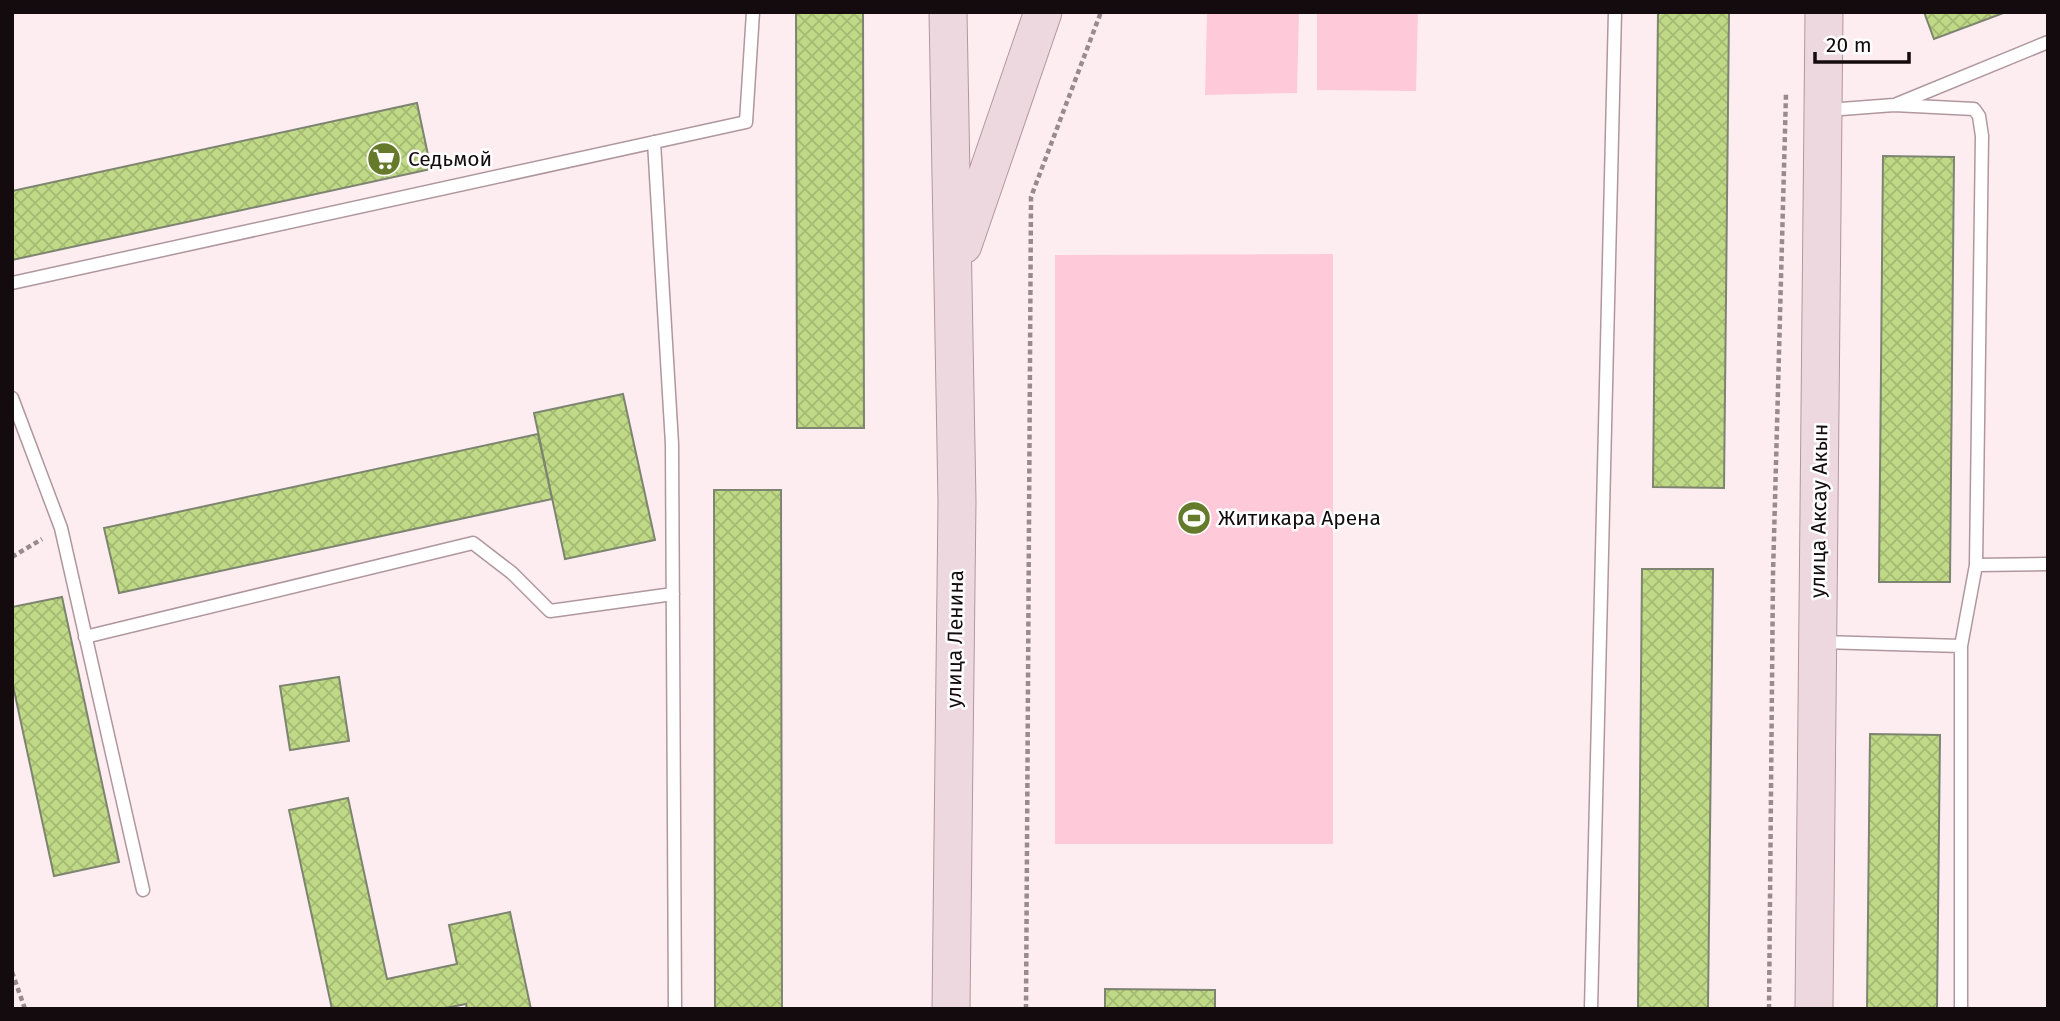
<svg xmlns="http://www.w3.org/2000/svg" width="2060" height="1021" viewBox="0 0 2060 1021" font-family="'Fira Sans',sans-serif">
  <style>
    .green { fill: #fecada }
    .building { fill: url(#building-cross-hatch); stroke: #7d8470; stroke-width: 2 }
    .lines { fill: none; stroke-linecap: round; stroke-linejoin: round }
    .lane-casing { stroke: #b0979e; stroke-width: 15 }
    .secondary-casing { stroke: #b0979e; stroke-width: 39 }
    .path { stroke: #978b8e; stroke-width: 4.5; stroke-dasharray: 5 3.5; stroke-linecap: butt }
    .lane { stroke: #fff; stroke-width: 12 }
    .secondary { stroke: #eed8df; stroke-width: 37 }
    .labels { text-anchor: middle; stroke-width: 5; stroke-linejoin: round; paint-order: stroke }
    .poi-label { font-size: 21px; fill: #130b0d; stroke: #fff; text-anchor: start }
    .street-label { font-size: 21px; fill: #130b0d; stroke: #fff }
  </style>
  <defs>
    <pattern id="building-cross-hatch" width="8" height="8" patternUnits="userSpaceOnUse" patternTransform="scale(1.75)"><rect width="8" height="8" fill="#c0d986"/><path d="M0 0l8 8M0 8l8-8" fill="none" stroke="#a4b972"/></pattern>
  </defs>
  <rect width="100%" height="100%" fill="#fdedf1"/>
  <!-- green -->
  <path class="green" d="M1207,12h92l-2,81 -92,2z
    M1317,12h101l-2,79 -99,-1z
    M1333,254v590h-278v-589z"/>
  <!-- building -->
  <path class="building" d="M796,12h67l1,416h-67z
    M1658,12h71l-5,476 -71,-1z
    M1924,12h82l-72,27z
    M417,103l14,66 -419,91v-69z
    M1883,156l71,1 -4,425h-71z
    M623,394l32,146 -90,19 -31,-146z
    M538,434l14,65 -433,94 -15,-65z
    M714,490h67l1,519h-67z
    M1642,569h71l-5,440h-70z
    M62,597l57,265 -65,14 -42,-195v-74z
    M339,677l10,64 -59,9 -10,-64z
    M1870,734l70,1 -3,274h-70z
    M348,798l39,181 70,-15 -8,-39 61,-13 21,97h-64l-1,-5 -25,5h-109l-43,-199z
    M1105,989l110,1v19h-110z"/>
  <g class="lines">
    <!-- lane casing -->
    <g class="lane-casing">
      <path id="lane" d="M1897,104l151,-62
        M1828,110l66,-5 80,4 5,7 3,20 -6,429 -15,81v363
        M654,142l18,302 3,565
        M12,283l734,-161 7,-110
        M12,398l49,130 82,362
        M1976,565l72,-1
        M85,637l388,-94 39,30 38,38 123,-17
        M1821,642l140,4
        M1591,1009l24,-997"/>
    </g>
    <!-- secondary casing -->
    <g class="secondary-casing">
      <path id="secondary" d="M948,12l9,489 -6,508
        M963,245l80,-233
        M1814,1009l10,-997"/>
    </g>
    <!-- path -->
    <path class="path" d="M12,557l30,-18
      M12,972l13,37
      M1026,1009l5,-812 70,-185
      M1769,1009l4,-435 13,-480"/>
    <!-- lane -->
    <use href="#lane" class="lane"/>
    <!-- secondary -->
    <use href="#secondary" class="secondary"/>
  </g>
  <!-- icons -->
  <defs>
    <g id="supermarket-disc" transform="scale(1.75)"><circle r="9.5" fill="#657a2b" stroke="#fff"/><path d="M-6-5.5h2.5l.6 2H6L4.5 2H-2.5L-4.4-4H-6ZM-1.5 3.2a1.3 1.3 0 1 0 .1 0ZM3 3.2a1.3 1.3 0 1 0 .1 0Z" fill="#fff"/></g>
    <g id="stadium-disc" transform="scale(1.75)"><circle r="9.5" fill="#657a2b" stroke="#fff"/><path d="M0-5a6.5 5 0 1 0 0 10a6.5 5 0 1 0 0-10ZM-3.5-1.8h7v3.6h-7Z" fill="#fff"/></g>
  </defs>
  <g fill-rule="evenodd">
    <use href="#supermarket-disc" x="384" y="159"/>
    <use href="#stadium-disc" x="1194" y="518"/>
  </g>
  <g class="labels">
    <!-- poi labels -->
    <g class="poi-label">
      <text x="408" y="166">Седьмой</text>
      <text x="1218" y="525">Житикара Арена</text>
    </g>
    <!-- street labels -->
    <g class="street-label">
      <text transform="translate(1819 511) rotate(-89)" y="7">улица Аксау Акын</text>
      <text transform="translate(955 639) rotate(-89)" y="7">улица Ленина</text>
    </g>
  </g>
  <!-- border -->
  <rect width="2060" height="1021" fill="none" stroke="#130b0d" stroke-width="28"/>
  <!-- scale -->
  <path d="M1815 52v10h94v-10" fill="none" stroke="#130b0d" stroke-width="3.5"/>
  <text x="1826" y="52" font-size="21" fill="#130b0d" stroke="#ffffff" stroke-width="5" paint-order="stroke">20 m</text>
</svg>
